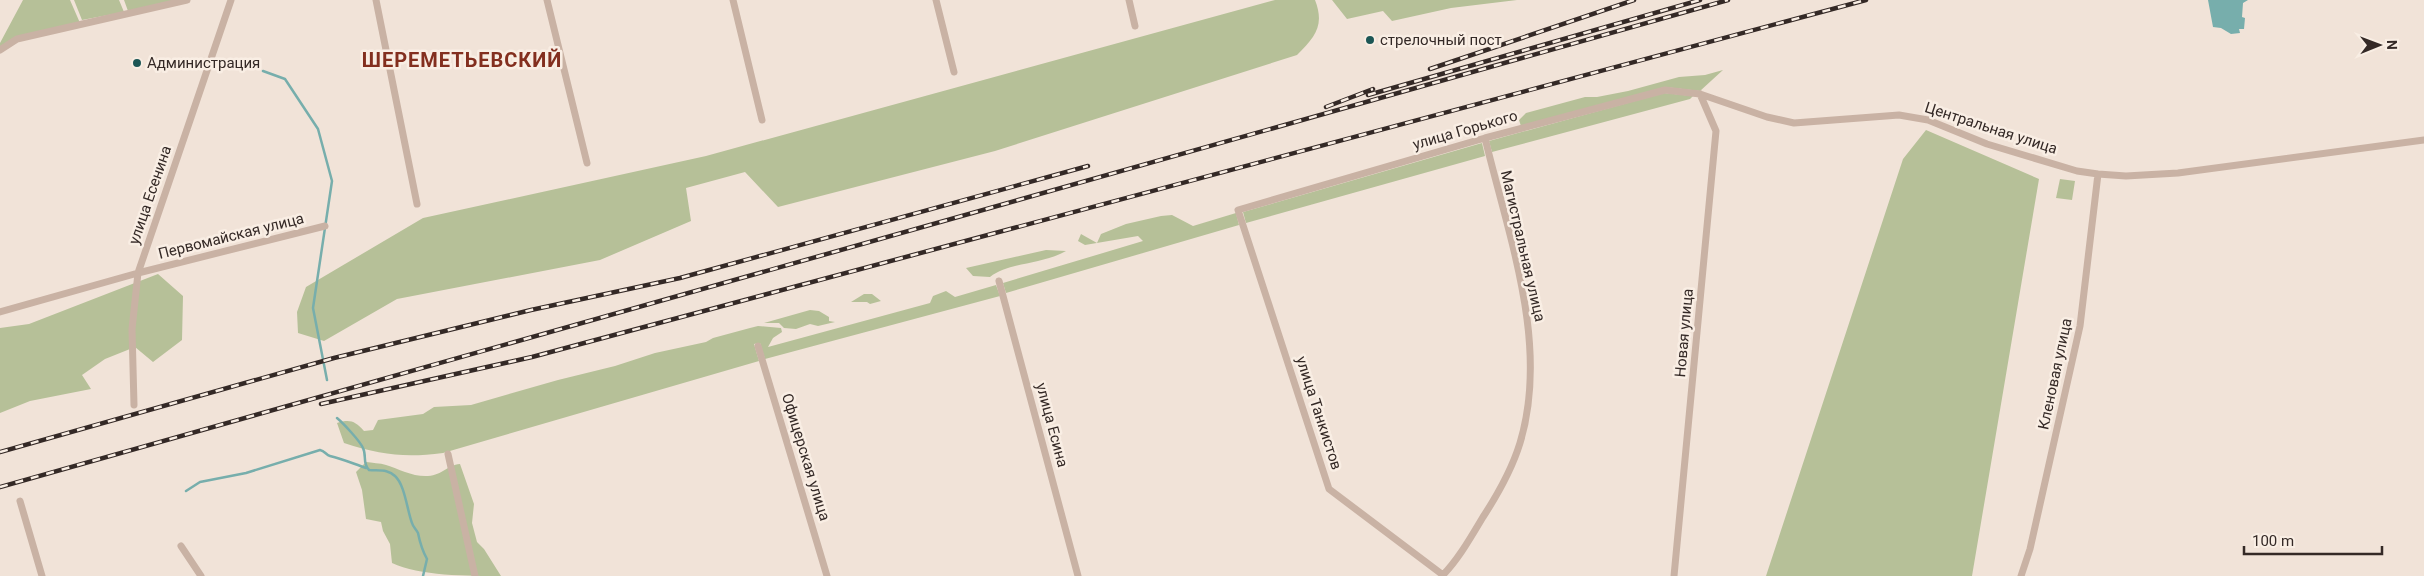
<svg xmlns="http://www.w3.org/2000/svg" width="2424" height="576" viewBox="0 0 2424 576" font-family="Roboto,sans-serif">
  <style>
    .green { fill: #b6c098 }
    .water { fill: #77aeac }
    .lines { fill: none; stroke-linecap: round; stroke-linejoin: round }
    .stream { stroke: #77aeac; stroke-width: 2.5 }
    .minor { stroke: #c9b2a4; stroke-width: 7 }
    .rail-casing { stroke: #342926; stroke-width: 4.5 }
    .rail { stroke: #f9eee4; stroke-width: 2.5; stroke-dasharray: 8; stroke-linecap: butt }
    .poi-dot { fill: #1c5655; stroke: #f9eee4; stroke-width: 2 }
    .labels { text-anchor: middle; stroke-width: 5; stroke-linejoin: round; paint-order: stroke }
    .poi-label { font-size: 15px; fill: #342926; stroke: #f9eee4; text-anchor: start }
    .street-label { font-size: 15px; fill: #342926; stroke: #f9eee4 }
    .district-label { font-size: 20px; font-weight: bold; letter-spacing: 1px; fill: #832f1f; stroke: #f9eee4 }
  </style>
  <rect width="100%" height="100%" fill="#f1e3d8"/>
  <!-- green -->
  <path class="green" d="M23,0h47l10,23 -80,24v-4z
    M74,0h45l5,12 -42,8z
    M124,0h51l-47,11z
    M1275,0h40c10,26 0,37 -18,55l-302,96 -217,56 -33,-35 -59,16 5,33 -91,39 -203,39 -73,42 -26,-8 -1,-21 9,-25 117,-69 283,-62z
    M1332,0h185l-66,8 -59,13 -9,-10 -36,8z
    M1723,70l-23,21 -35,-4 -144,39 -2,-6 7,-7 59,-16h12l31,-6 51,-14 26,-2z
    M1664,93l29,3 -3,3 -198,53 -3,-11z
    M1926,130l113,49 -67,397h-206l137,-417z
    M1482,143l3,13 -239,67 -3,-11z
    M2060,179l15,2 -3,19 -16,-2z
    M1236,213l3,12 -233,68 -3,-10 140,-42 -5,-5 -53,9 -7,-4 3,-7 16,9 4,-9 25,-10 35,-8 11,-1 21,11z
    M1046,250l20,1c-25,14 -57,11 -76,26l-17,-1 -7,-8z
    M158,274l25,22 -1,44 -29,22 -18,-15 -30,12 -23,16 9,14 -61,12 -30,12v-85l29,-4z
    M996,285l4,11 -235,63 -5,-16 -6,1 5,17 -316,92c-38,5 -62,2 -99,-10l-7,-20c13,-4 18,-2 27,8l9,-1 5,-10 45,-6 11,-7 37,-2 87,-25 57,-14 40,-13 51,-11 7,-4 37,-10 8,-2 23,2 1,4 -9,6 -5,9 162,-44 3,-7 13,-5 9,6z
    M864,294h8l9,7 -11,3 -3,-2h-16z
    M810,310l9,1 10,6v4l6,1 -17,4 -8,-2 -14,5 -12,-1 -5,-5h-15z
    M366,462c6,1 14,1 20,3 13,4 27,12 42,11 15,-1 19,-11 32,-12l14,40 -2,19 5,19 7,7 17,27c-33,0 -82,0 -109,-13l-2,-19 -7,-13 -2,-9 -15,-3 -4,-29 -6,-18z"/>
  <!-- water -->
  <path class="water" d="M2208,0h40l-5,3 -1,14 3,1 -1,11h-5l1,4 -9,1 -10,-6 -8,-1z"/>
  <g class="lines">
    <!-- stream -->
    <path class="stream" d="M263,71l22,8 33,50 14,52 -19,127 14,72
      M337,418c6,5 23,23 26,30 4,8 -1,15 6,22 10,1 19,-1 26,6 10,9 12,34 17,47 1,4 4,6 6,10 2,10 4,17 9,26l-4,17
      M186,491l14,-9 46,-9 74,-23c5,1 6,5 10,6 13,3 24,8 36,12"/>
    <!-- minor -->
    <path class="minor" d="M376,0l41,204
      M547,0l40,163
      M733,0l29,120
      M936,0l18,72
      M1129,0l6,26
      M0,50l17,-11 170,-39
      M999,281l79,295
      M0,312l138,-39 187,-47
      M758,346l69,230
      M134,405l-2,-76 6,-56 93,-273
      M448,454l27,122
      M20,501l22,75
      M181,546l20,30
      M1443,575l-114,-86 -91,-279 247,-72 180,-48 35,4 67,23 27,6 105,-8 29,5 59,24 90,27 21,3 28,2 52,-3 246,-33
      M1442,576c16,-16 29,-39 41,-59 15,-23 29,-48 37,-74 30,-99 -12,-208 -35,-305
      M1674,576l42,-445 -16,-37
      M2021,576l9,-27 50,-223 18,-152"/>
    <!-- rail casing -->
    <g class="rail-casing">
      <path id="rail" d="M1430,69l204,-69
        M1368,95l332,-95
        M1326,107l47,-18
        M321,404l211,-47 1334,-357
        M0,452l334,-94 197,-48 149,-32 408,-112
        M0,487l1728,-487"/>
    </g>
    <!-- rail -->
    <use href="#rail" class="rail"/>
  </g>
  <!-- markers -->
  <g class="poi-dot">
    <circle cx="1370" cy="40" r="5"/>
    <circle cx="137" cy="63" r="5"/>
  </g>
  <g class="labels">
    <!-- poi labels -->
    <g class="poi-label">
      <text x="1380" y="45">стрелочный пост</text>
      <text x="147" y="68">Администрация</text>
    </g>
    <!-- street labels -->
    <g class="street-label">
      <text transform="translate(1991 128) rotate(18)" y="5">Центральная улица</text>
      <text transform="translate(1465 130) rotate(-16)" y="5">улица Горького</text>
      <text transform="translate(150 195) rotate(-71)" y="5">улица Есенина</text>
      <text transform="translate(231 236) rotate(-14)" y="5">Первомайская улица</text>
      <text transform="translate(1523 246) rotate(77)" y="5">Магистральная улица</text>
      <text transform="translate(1684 333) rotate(-85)" y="5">Новая улица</text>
      <text transform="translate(2055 374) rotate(-78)" y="5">Кленовая улица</text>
      <text transform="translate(1319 413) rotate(72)" y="5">улица Танкистов</text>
      <text transform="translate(1052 425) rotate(75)" y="5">улица Есина</text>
      <text transform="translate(806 457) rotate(73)" y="5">Офицерская улица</text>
    </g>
    <!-- district labels -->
    <g class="district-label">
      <text x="462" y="67">ШЕРЕМЕТЬЕВСКИЙ</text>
    </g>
  </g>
  <!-- north arrow -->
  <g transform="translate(2379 45) rotate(89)" stroke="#f9eee4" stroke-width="4" paint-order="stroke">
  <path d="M0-4L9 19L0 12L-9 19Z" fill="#342926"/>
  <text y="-8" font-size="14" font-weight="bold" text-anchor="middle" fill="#342926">N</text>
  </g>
  <!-- scale -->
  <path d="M2244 546v8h138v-8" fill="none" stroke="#342926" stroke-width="2.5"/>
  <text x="2252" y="546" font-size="15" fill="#342926" stroke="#f9eee4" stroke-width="4" paint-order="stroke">100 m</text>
</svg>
